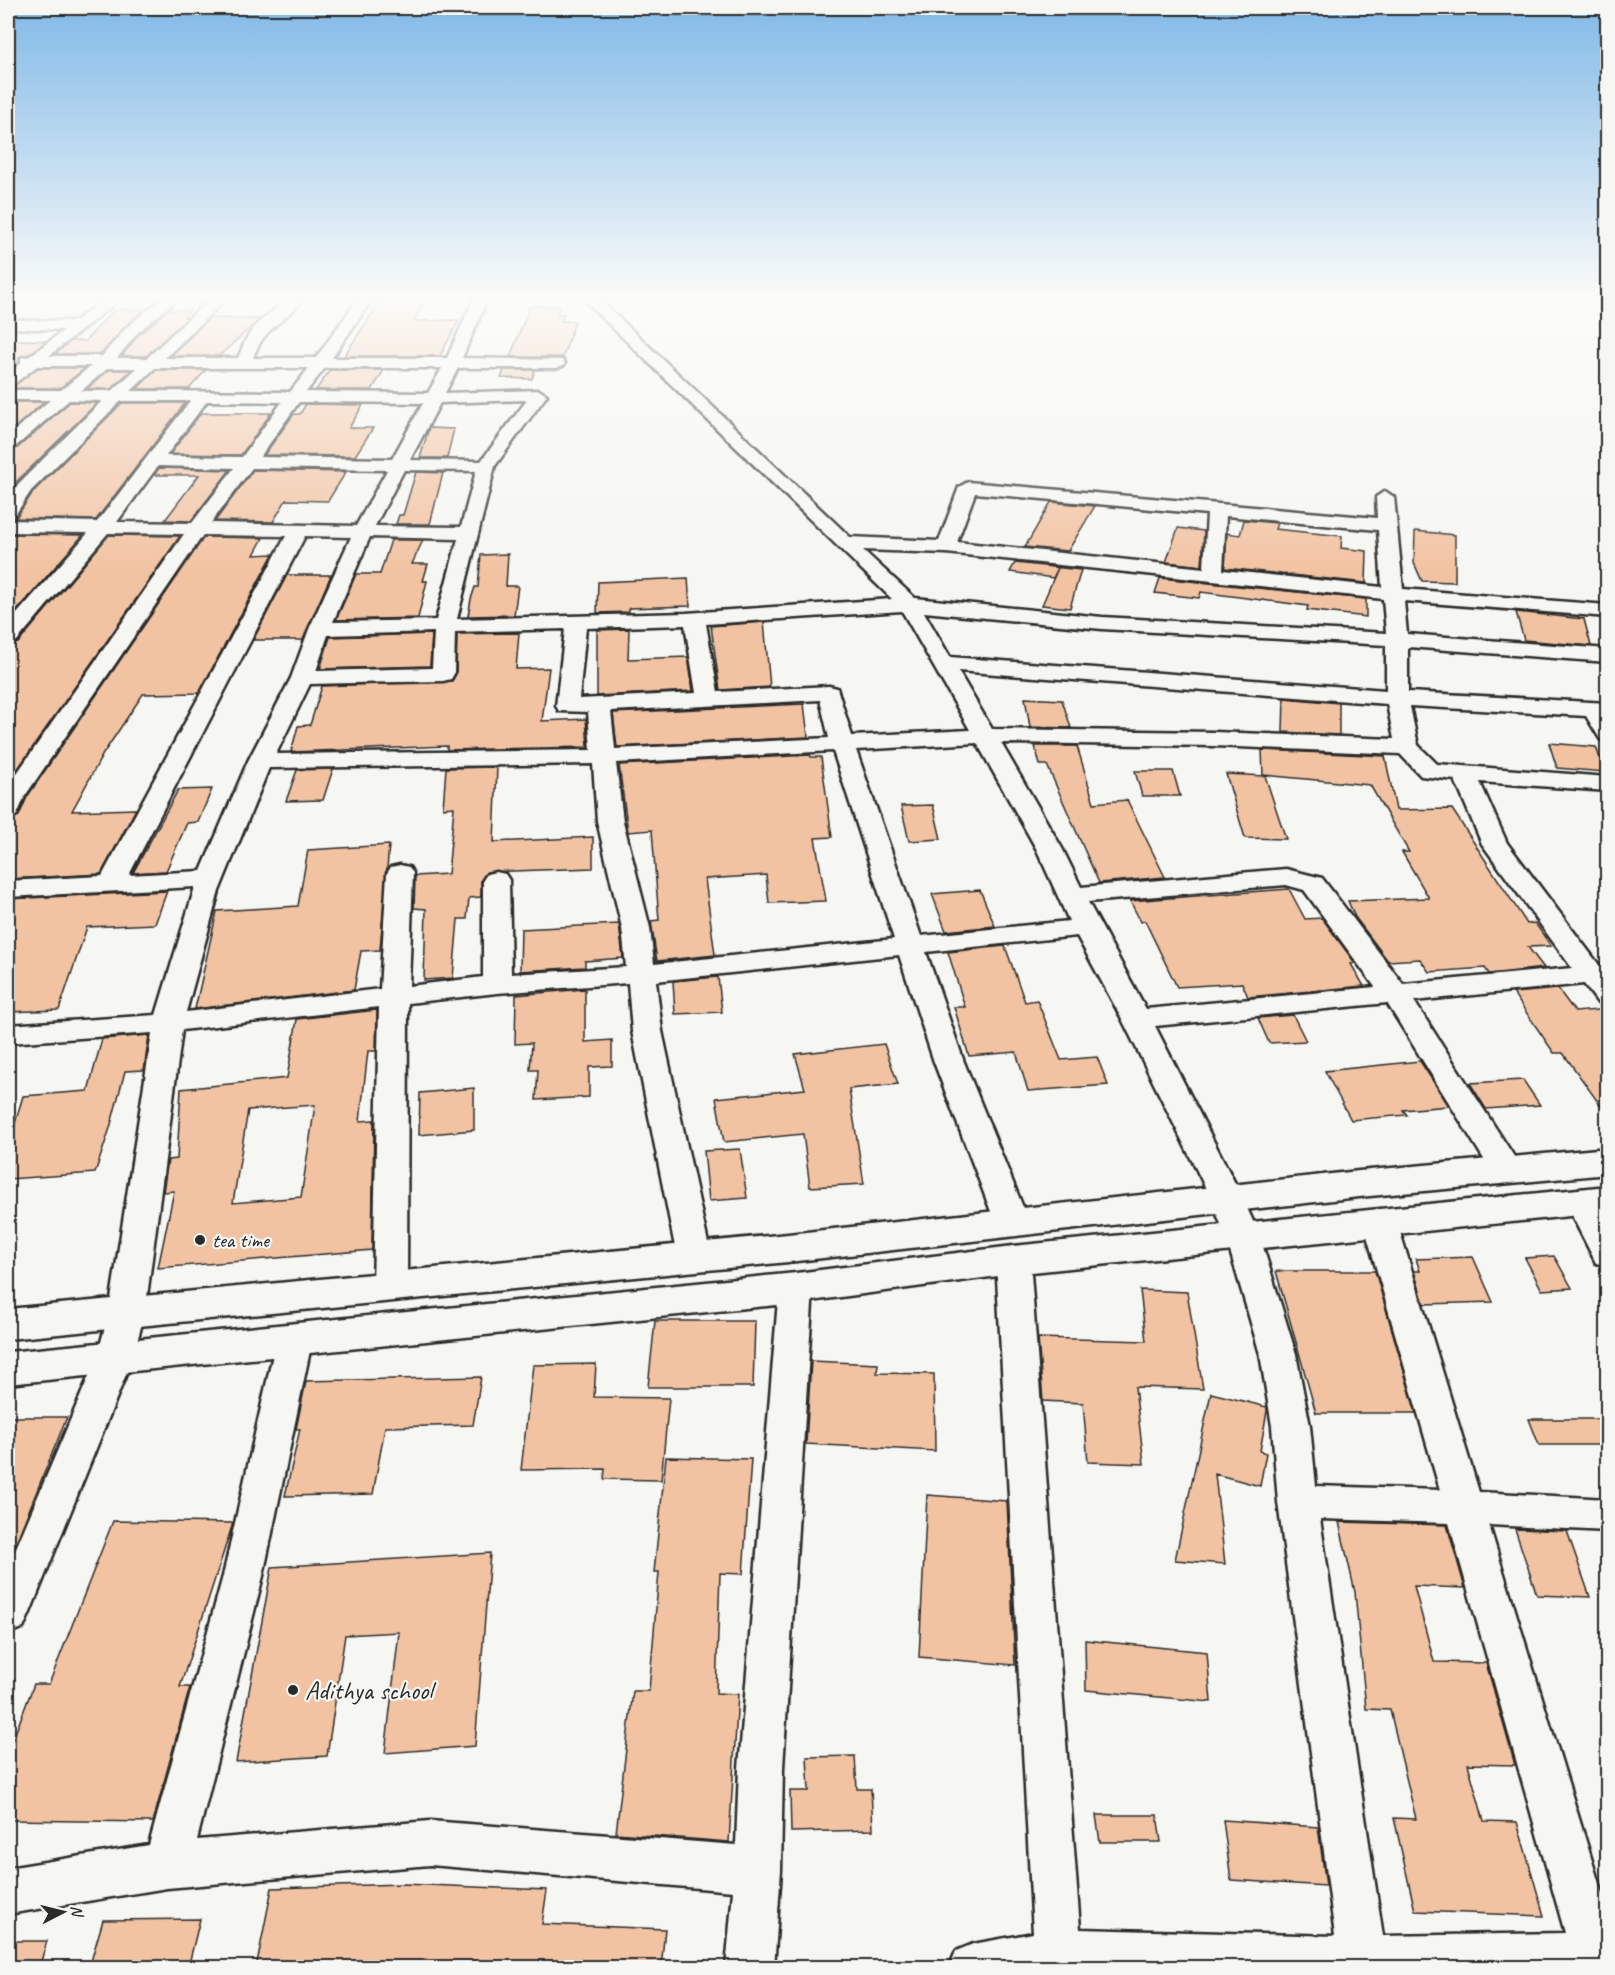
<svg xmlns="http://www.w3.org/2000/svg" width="1615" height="1975" viewBox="0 0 1615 1975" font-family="Caveat,sans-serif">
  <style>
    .building { fill: #f2c3a2; stroke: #2b2b2b; stroke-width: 1.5; fill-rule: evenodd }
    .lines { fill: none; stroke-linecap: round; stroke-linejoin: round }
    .street-casing { stroke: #2b2b2b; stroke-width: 5 }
    .secondary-casing { stroke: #2b2b2b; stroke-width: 5 }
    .street { fill: #f6f6f2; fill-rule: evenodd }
    .secondary { fill: #f6f6f2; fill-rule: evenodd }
    .poi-dot { fill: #2b2b2b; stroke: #f6f6f2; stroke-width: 2 }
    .labels { text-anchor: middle; stroke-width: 4.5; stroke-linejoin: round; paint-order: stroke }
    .poi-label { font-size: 21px; fill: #2b2b2b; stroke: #f6f6f2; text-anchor: start }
    .near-poi-label { font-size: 26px; fill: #2b2b2b; stroke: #f6f6f2; text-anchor: start }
  </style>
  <rect width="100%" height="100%" fill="#f6f6f2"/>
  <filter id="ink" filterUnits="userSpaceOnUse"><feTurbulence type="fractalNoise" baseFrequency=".0167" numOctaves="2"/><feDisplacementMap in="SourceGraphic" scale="12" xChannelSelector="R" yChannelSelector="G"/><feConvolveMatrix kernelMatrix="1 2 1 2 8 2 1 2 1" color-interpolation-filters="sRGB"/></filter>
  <g filter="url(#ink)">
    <!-- building -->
    <path class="building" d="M383,297l44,1 -13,23 45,-1 -19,36h-96z
      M530,306h30l-3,8h7l-3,7h14l-12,36h-53z
      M114,310h30l-19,16 -24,28h-46l16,-13h14z
      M168,310h22l-6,7 3,1 -41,38h-24l17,-21z
      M210,318l50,1 -41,37h-48z
      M8,340h18l21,1 -18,13 -10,3v5l-11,9z
      M38,368h47l-25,20h-50z
      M109,370h22l-20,19h-24z
      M156,370h50l-17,19h-52z
      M330,370h54l-12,20h-56z
      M504,370h31l-3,9 -31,-1z
      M8,402h36l-36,31z
      M70,402l27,1 -80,78 -9,15v-45l7,-1z
      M122,403h63l-89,117 -85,-2 6,-2 16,-24z
      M306,404l57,1 -14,23h24l-18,28 -91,-1 30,-41h6z
      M201,413h70l-30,42 -71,-1z
      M429,428l25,1 -7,29h-27z
      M159,468l71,2 -39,51 -26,-1 34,-45h-45z
      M253,470l93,2 -18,29 -42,-1 -13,22 -58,-1z
      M416,472l27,1 -13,51h-34l3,-9h4z
      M1051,502l44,4 -27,45 -43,-4z
      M1244,520l33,3 -2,6 67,7 -1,12 26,3 -1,32 -141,-15 2,-35 13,2z
      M1178,528l26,3 -2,35 -36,-4z
      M1415,531l40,4v47l-33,-1 -8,-18z
      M8,534l75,1 -75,86z
      M109,535l71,1 -172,247v-138l10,-2z
      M204,537l59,1 -9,17 19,-1 -74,139 -56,1 -40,60 -31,57 64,-2 -35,65 -93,5v-49l5,-12 6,-2 8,-19z
      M391,540h32l-11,24h16l-5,17h4l-9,37 -82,2 20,-46h24z
      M508,554l-2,32h12l-4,29 -46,1 3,-17 4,-12h3l3,-32z
      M1015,563l66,7 -11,38 -28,-3 16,-37 -5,10 -43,-6z
      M287,575h44l-28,65h-50z
      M688,578l2,28 -61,2v4l-32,1 1,-31z
      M1160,578l206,21v18l-59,-7 1,-4 -107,-14 -2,6 -44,-5z
      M1516,612l68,7 7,27 -67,-6z
      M764,622l6,65 -50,3 -9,-64z
      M629,629l-1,30 60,-2 5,34 -96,5v-66z
      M519,633l-3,36 33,-1 -7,53 44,-2 2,28 -141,3v-4l-156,6 7,-26 12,-1 12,-39 130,-5 4,-7 1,-40z
      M432,634l-2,32 -110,3 10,-32z
      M1025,698l37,2 9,28 -41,-1z
      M1284,698l55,5v32l-56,-3z
      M804,704l4,33 -191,10 -4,-34z
      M1549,743l47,4 9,25 -48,-4z
      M1035,746h42l17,57 33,-3 38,77 -66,6 -52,-118h-7z
      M1262,750l123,6 11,54 56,-1 75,115 8,-1 16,23 -23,1 16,21 -55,6 -4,-6 -56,4 -9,-13 -32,2 -33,-44 -7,-16 81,-3 -27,-46h7l-39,-67 -107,-10z
      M810,755l1,2h10l11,80 -17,1 11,63 -57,2 -3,-28 -61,4 10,76 -58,6 -6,-40 8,-1 -7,-90 -24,2 -9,-67z
      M497,767l-3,75 99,-5v31l-106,4 -6,8v17l-12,1 -2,21h-9l-5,59 -29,2 2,-71 -12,-1 1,-32 33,-2 6,-67 -11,1 3,-40z
      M333,769l-10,31 -37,1 11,-31z
      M1135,771h38l7,25h-38z
      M1226,774l39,2 21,63 -41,-1z
      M212,789l-14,33 -11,1 -21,48 -33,2 45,-83z
      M933,805l8,34 -32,2 -8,-35z
      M389,845l-9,105 -19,1 -7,39 -159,19 22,-98 81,-5 10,-56z
      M1289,889l16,30 17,-1 33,45 -4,1 13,22 -116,11 -6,-14 -65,4 -32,-66 -4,1 -11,-21z
      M980,890l15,36 -49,5 -14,-37z
      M167,891l-12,33 -68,3 -28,83 -51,2v-113z
      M619,924l4,34 -38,3v6l-65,4 1,-42z
      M1005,946l20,56 12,-2 24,60 36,-3 11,28 -80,6 -12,-39 -47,4 -15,-49h11l-17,-55z
      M718,977l4,35 -47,2 -2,-33z
      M585,989v53l27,-2v26l-23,1v30l-53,3 2,-30h-8l2,-27 -17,1 1,-49z
      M1558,989l17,23 33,-3v107l-45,-63h-9l-41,-60z
      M377,1010l-1,41h-8l-8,70 14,-1 -2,130 -214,18 16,-77 -11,1 5,-32 9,-1 4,-70 106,-11 10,-59zM315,1105l-14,92 -68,6 15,-93z
      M1293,1015l13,26 -37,2 -11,-25z
      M149,1035l-5,35 -19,1 -15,57 -15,45 -87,6v-32l15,-51 65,-5 14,-52z
      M884,1044l14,40 -49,5 15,95 -54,3 -7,-53 -79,8 -8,-44 89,-9 -10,-35z
      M1420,1061l29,45 -46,4 4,5 -56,5 -26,-49z
      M1523,1080l17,25 -54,4 -16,-26z
      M474,1088v42l-55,5 1,-42z
      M740,1149l7,49 -38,3 -5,-50z
      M1554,1256l18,32 -30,2 -17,-32z
      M1473,1257l20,45 -69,2 -10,-33h6l-4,-12z
      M1276,1271h99l41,142h-100z
      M1140,1290l47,2 16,97 -68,-2 9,77 -56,-2 -5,-59 -40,-2 -5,-63 108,3z
      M655,1321h100l-2,66h-105z
      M811,1361l67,3 -1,9 57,1 1,77 -129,-7z
      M596,1364l-2,33 75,1 -8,82 -57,-1 1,-10 -84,1 12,-105z
      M481,1377l-8,48 -88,2 -12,67 -88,2 15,-67h-4l10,-48z
      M1211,1393l56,14v4l-7,40 6,2 -6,33 -45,-12 10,90 -50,-4z
      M8,1417h59l-59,145z
      M1529,1419h79v26h-69z
      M666,1457l85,2 -8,115 -23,-1 -4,120 22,1 -9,148 -113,-9 17,-142h16l10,-119h-5z
      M927,1495l80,6 8,164 -96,-8z
      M113,1521l120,2 -53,164h10l-37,135 -145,-2v-68l26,-68h15z
      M1339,1522l108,3 18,63 -51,-2 20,76 52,1 29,102 -47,-1 16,57 33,1 27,94 -129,-5 -21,-93 22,1 -26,-109 -24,-1 -11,-117z
      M1515,1529l52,2 23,66 -53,-2z
      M490,1553l-15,193 -90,7 14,-121 -54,3 -18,121 -91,6 36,-195z
      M1085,1640l122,12 4,50 -125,-12z
      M855,1756l2,33h14l2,41 -82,2 -1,-41h19l-2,-34z
      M1096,1815h61l4,27h-61z
      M1223,1820l95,7 8,59 -95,-6z
      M403,1884l144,6 -5,34 123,5 -4,39h-405l16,-80z
      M200,1919l-12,49h-99l14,-48z
      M8,1941h39l-8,27h-31z"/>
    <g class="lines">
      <!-- street casing -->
      <g class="street-casing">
        <path id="street" d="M108,296h16l-75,60h53l25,-29 38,-31h16l-44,37 -20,25h30l66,-62h16l-64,62h73l8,-19 11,-15 34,-28h14c-19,27 -40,28 -52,62h63l44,-62h14l-42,62h115l28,-62h14l-27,62 101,2 2,3 -2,3 -6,2h-99l-13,25 94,-3 8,5 -52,71 -38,153 229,-6 206,-14 -312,-303h16l254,241 89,4 20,-54 9,-5 409,36 -1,-21 9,-6 9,6 9,92 205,16v12l-204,-16 3,33 201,15v13l-200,-15v45l200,11v38l-8,-2 -14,-23 -176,-10 8,39 19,19 171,13v14l-128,-9 27,61 92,122h9v41l-10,-3 -14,-19 -170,17 108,168 -5,8 -11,3 -11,-3 -108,-174 -232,23 88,173 17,38 36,117 14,72 6,60 124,4 -77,-268 5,-8 12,-4 12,4 5,8 82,270 129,7v32l-119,-6 119,388v55h-659l7,-17 17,-7 60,-11 -37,-673 5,-9 12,-3 12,3 5,9 50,669 255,7 -57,-434 -6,-76 -12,-72 -34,-117 -15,-38 -89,-180 -45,-83 -151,16 38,110 65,160 -5,8 -12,4 -12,-4 -5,-8 -61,-160 -35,-107 -243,26 6,50 49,226 -5,9 -12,3 -12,-3 -5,-9 -45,-226 -4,-48 -131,10 -89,10 -1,285 -5,9 -12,4 -12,-4 -5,-9 6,-281 -197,23 -37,282 -12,45 -104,258 -6,13 -15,5v-66l89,-210 12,-45 43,-279 -144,10v-18l148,-10 39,-128 -187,10v-16l94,-5 184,-340 -83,-1 -178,261 -8,19 -9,2v-31l176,-252 -76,-1 -92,109 -8,1v-19l80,-91 -80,-1v-12l89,2 93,-121h-69l-90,90 -16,24 -7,1v-17l11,-16 83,-82 -33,-1 -55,48 -6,1v-13l42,-36h-42v-10h53l30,-24h-54l-23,18 -6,2v-12l13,-11v-5l9,-2 34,-26 -56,-2v-8l67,1zM108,368h29l-25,23h-31zM155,368h154l-19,24 -159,-1zM325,368h117l-14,25 -122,-1zM527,400l-46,61 -71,-1 30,-57zM207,401l75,1 -40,55 -76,-1zM299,402l124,1 -31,56 -132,-2zM158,466l76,2 -42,55 -75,-1zM252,468l135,2 -31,56 -145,-3zM404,470l72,1 -15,56 -86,-1zM975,493l232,21 -3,54 -247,-26zM1226,516l152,14 4,57 -159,-17zM305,536l46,1 -42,92 -18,49 -43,83 -47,110 -72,4zM370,537l88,2 -22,81 -103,2zM863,550l83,3 437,46 3,34 -284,-16 -187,-19zM902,611l68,119 -118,6 -15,-48 -8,-2 -111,6 -12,-68zM924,612l178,17 284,16v45l-436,-33zM685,625l11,68 -117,6 7,-71zM565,629l-9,77 3,5 29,1 3,38 -315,4 34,-70 133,-3 8,-2 3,-5 1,-42zM434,632l-2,36 -116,3 12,-36zM958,671l429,33 7,35 -180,-7 -222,-3zM820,700l9,38 -214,11 -4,-38zM977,743l60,107 32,71 -148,15 -65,-186zM1001,743l213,3 186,8 21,22 34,4 27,64 90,124 -169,16 -81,-106 -36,-9 -205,18 -18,-37zM833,751l61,188 -240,25 -4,-36 -27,-107 -7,-58zM593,764l4,57 25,107 4,39 -115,7 -2,-94 -4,-6 -9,-2 -9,2 -4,6v97l-74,9 4,-113 -4,-6 -9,-2 -9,2 -4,6 -7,116 -194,23 33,-121 50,-123zM1286,885l18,5 71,97 -229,22 -58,-107zM1320,1519l129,4 116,410 -182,3z
          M1581,1191l12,3 15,27v45l-12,-3 -31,-61 4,-8z
          M796,1275l12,4 5,9 -30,480 -2,102 -7,98h-48l7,-77 -303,-26 -263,23 -159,26v-46l141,-23 74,-269 53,-235 5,-10 13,-3 13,3 5,10 -49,235 -66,264 233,-19 306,24 3,-77 40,-480 5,-9z"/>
      </g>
      <!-- secondary casing -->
      <g class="secondary-casing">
        <path id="secondary" d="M1608,1148v26l-249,23 -571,65 -780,77v-30l780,-75 571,-63z
          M1608,1186v26l-595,62 -217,29 -788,81v-32l788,-79 217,-27z"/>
      </g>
      <!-- street -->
      <use href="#street" class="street"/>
      <!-- secondary -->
      <use href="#secondary" class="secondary"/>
    </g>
  </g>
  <!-- sky -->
  <linearGradient id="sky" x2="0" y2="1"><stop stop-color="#81b9e7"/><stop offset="0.52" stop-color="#fbfbf9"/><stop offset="1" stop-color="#fbfbf9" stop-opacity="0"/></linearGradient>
  <rect width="1615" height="573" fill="url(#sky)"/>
  <!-- markers -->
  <g class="poi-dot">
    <circle cx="200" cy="1240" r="6"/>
    <circle cx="293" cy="1690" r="6"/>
  </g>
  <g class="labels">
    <!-- poi labels -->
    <g class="poi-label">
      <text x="212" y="1247">tea time</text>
    </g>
    <!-- near-poi labels -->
    <g class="near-poi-label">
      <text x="305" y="1699">Adithya school</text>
    </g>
  </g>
  <!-- margin -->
  <rect width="1615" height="1975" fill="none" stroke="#f6f6f2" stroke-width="30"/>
  <rect x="15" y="15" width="1585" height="1945" fill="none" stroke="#2b2b2b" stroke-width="2" filter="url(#ink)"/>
  <!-- north arrow -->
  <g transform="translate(63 1912) rotate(83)" stroke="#f6f6f2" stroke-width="4.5" paint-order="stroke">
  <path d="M0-4.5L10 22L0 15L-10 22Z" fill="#2b2b2b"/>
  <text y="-9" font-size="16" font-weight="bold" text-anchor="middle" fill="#2b2b2b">N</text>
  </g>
</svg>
